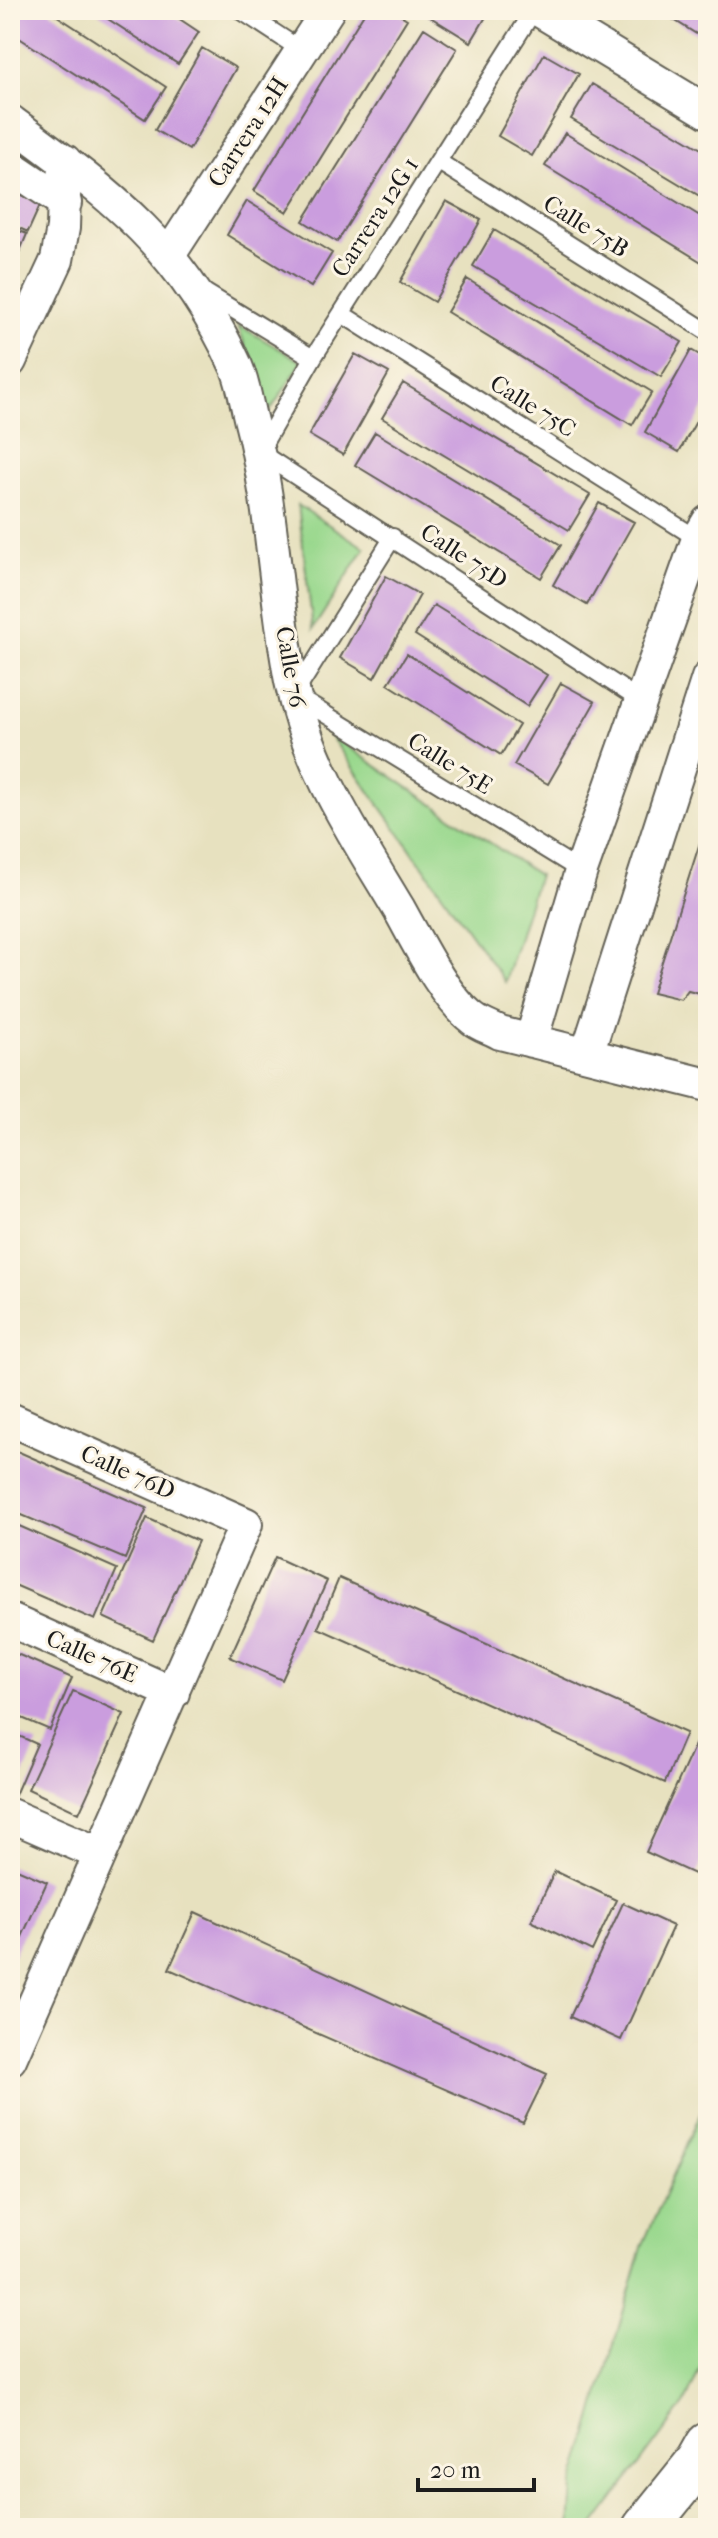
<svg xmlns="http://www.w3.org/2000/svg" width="718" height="2538" viewBox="0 0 718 2538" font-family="'IM FELL French Canon',serif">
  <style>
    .green { fill: #99d88d; stroke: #5a7a54; stroke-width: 2 }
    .building { fill: #ca9dde }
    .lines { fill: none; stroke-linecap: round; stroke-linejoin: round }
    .lane-casing { stroke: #636155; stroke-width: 20 }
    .street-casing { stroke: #636155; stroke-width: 36 }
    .secondary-casing { stroke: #636155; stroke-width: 48 }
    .lane { stroke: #fff; stroke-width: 16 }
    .street { stroke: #fff; stroke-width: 32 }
    .secondary { stroke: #fff; stroke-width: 44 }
    .labels { text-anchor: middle; stroke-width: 6; stroke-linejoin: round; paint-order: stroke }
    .street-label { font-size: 24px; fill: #1c1c1c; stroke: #fcf5e5 }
  </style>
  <rect width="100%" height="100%" fill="#fcf5e5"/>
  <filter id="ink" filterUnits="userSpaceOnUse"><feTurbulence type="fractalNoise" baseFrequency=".0125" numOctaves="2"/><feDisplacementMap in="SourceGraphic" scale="16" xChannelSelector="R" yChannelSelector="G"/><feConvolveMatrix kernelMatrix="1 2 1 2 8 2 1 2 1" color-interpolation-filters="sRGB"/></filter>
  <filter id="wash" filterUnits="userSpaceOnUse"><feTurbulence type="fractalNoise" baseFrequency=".006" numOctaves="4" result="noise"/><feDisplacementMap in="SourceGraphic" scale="32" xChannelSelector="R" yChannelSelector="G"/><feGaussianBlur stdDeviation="1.8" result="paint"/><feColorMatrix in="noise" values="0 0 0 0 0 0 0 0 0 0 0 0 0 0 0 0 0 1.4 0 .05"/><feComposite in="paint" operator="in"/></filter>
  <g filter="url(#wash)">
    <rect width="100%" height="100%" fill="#e7e1bf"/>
    <!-- green -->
    <path class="green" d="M238,325l64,37 -34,52z
      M298,505l67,43 -52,81z
      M329,734l209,141 -33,107z
      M708,2096v255l-23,52 -93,125h-22l3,-43 70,-241z"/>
    <g id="blocks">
      <!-- building -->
      <path class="building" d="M10,10h38l118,77 -21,32 -135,-87z
        M94,10h72l33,22 -21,32z
        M366,10h26l15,9 -120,193 -33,-21z
        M419,10h71l-19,32z
        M658,10h50v20l-5,8z
        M424,28l33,21 -120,193 -34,-21z
        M202,48l34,20 -47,82 -34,-20z
        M544,54l35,20 -47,82 -34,-20z
        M592,84l116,69v48l-137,-82z
        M565,133l143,88v45l-163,-100z
        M10,190l31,13 -13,29 -18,-8z
        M247,201l85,52 -21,34 -84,-52z
        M446,201l35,19 -47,82 -34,-20z
        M10,227l17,7 -12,29 -5,-3z
        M494,230l188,112 -21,35 -188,-111z
        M467,279l185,113 -20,33 -185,-113z
        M691,350l17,10v40l-29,52 -34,-20z
        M355,354l34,19 -46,82 -34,-20z
        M403,383l187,112 -21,35 -187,-112z
        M375,432l186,113 -20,33 -186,-113z
        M599,503l35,19 -47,83 -34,-20z
        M386,576l34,19 -46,83 -34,-20z
        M434,605l113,70 -20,31 -112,-71z
        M407,654l112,71 -18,30 -113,-71z
        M561,683l34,19 -47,82 -34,-19z
        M703,833l5,2v161l-20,-5 -7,9 -29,-7z
        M10,1448l137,60 -22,51 -115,-49z
        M147,1518l51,23 -45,99 -50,-23z
        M10,1522l107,47 -22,51 -85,-37z
        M275,1557l52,24 -45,99 -52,-23z
        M339,1578l347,155 -21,50 -347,-155z
        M10,1651l62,27 -22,52 -40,-17z
        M73,1691l51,23 -45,99 -51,-24z
        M10,1732l27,12 -22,51 -5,-2z
        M698,1738l10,4v107l-12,26 -50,-23z
        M10,1866l37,16 -37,81z
        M555,1871l61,29 -24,51 -61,-30z
        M623,1903l50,23 -52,114 -51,-23z
        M195,1912l352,162 -24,49 -354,-154z"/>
    </g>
  </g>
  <g filter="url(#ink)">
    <use href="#blocks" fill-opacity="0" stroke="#636155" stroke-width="2"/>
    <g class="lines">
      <!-- lane casing -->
      <g class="lane-casing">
        <path id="lane" d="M240,10l61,40
          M534,10l-221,348 -54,94 382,249
          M439,162l269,170
          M203,291l110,67
          M342,314l356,225
          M393,537l-99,158 287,176"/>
      </g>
      <!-- street casing -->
      <g class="street-casing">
        <path id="street" d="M539,10l169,102
          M10,121c102,75 171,125 226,245 7,16 10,35 14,52 23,86 24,176 41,263 16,84 65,156 108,228 18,32 45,88 74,110 7,6 18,9 27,14l208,52
          M10,166l55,37
          M169,255l159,-245
          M10,361l47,-101 6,-32 2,-67
          M531,1041l50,-170 117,-332 10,-17
          M587,1054l121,-376
          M10,1419l236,105 -236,535
          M10,1620l163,73
          M10,1815l90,39"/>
      </g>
      <!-- secondary casing -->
      <g class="secondary-casing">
        <path id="secondary" d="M645,2528l54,-67 9,-16"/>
      </g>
      <!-- lane -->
      <use href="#lane" class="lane"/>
      <!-- street -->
      <use href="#street" class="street"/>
      <!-- secondary -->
      <use href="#secondary" class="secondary"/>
    </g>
  </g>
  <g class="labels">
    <!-- street labels -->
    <g class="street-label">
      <text transform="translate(248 132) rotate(-57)" y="8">Carrera 12H</text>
      <text transform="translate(375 217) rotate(-57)" y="8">Carrera 12G 1</text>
      <text transform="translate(586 226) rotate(32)" y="8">Calle 75B</text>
      <text transform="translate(533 406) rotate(32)" y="8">Calle 75C</text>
      <text transform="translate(464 556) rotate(33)" y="8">Calle 75D</text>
      <text transform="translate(291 667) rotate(80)" y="8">Calle 76</text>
      <text transform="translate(450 763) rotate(32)" y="8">Calle 75E</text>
      <text transform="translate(128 1472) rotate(24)" y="8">Calle 76D</text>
      <text transform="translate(92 1656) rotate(24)" y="8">Calle 76E</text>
    </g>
  </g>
  <!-- margin -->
  <rect width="718" height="2538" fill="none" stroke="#fcf5e5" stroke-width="40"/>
  <!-- scale -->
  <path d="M418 2478v12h116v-12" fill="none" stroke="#1c1c1c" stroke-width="4"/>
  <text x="430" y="2478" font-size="24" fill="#1c1c1c" stroke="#fcf5e5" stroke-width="6" paint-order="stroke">20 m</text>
</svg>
